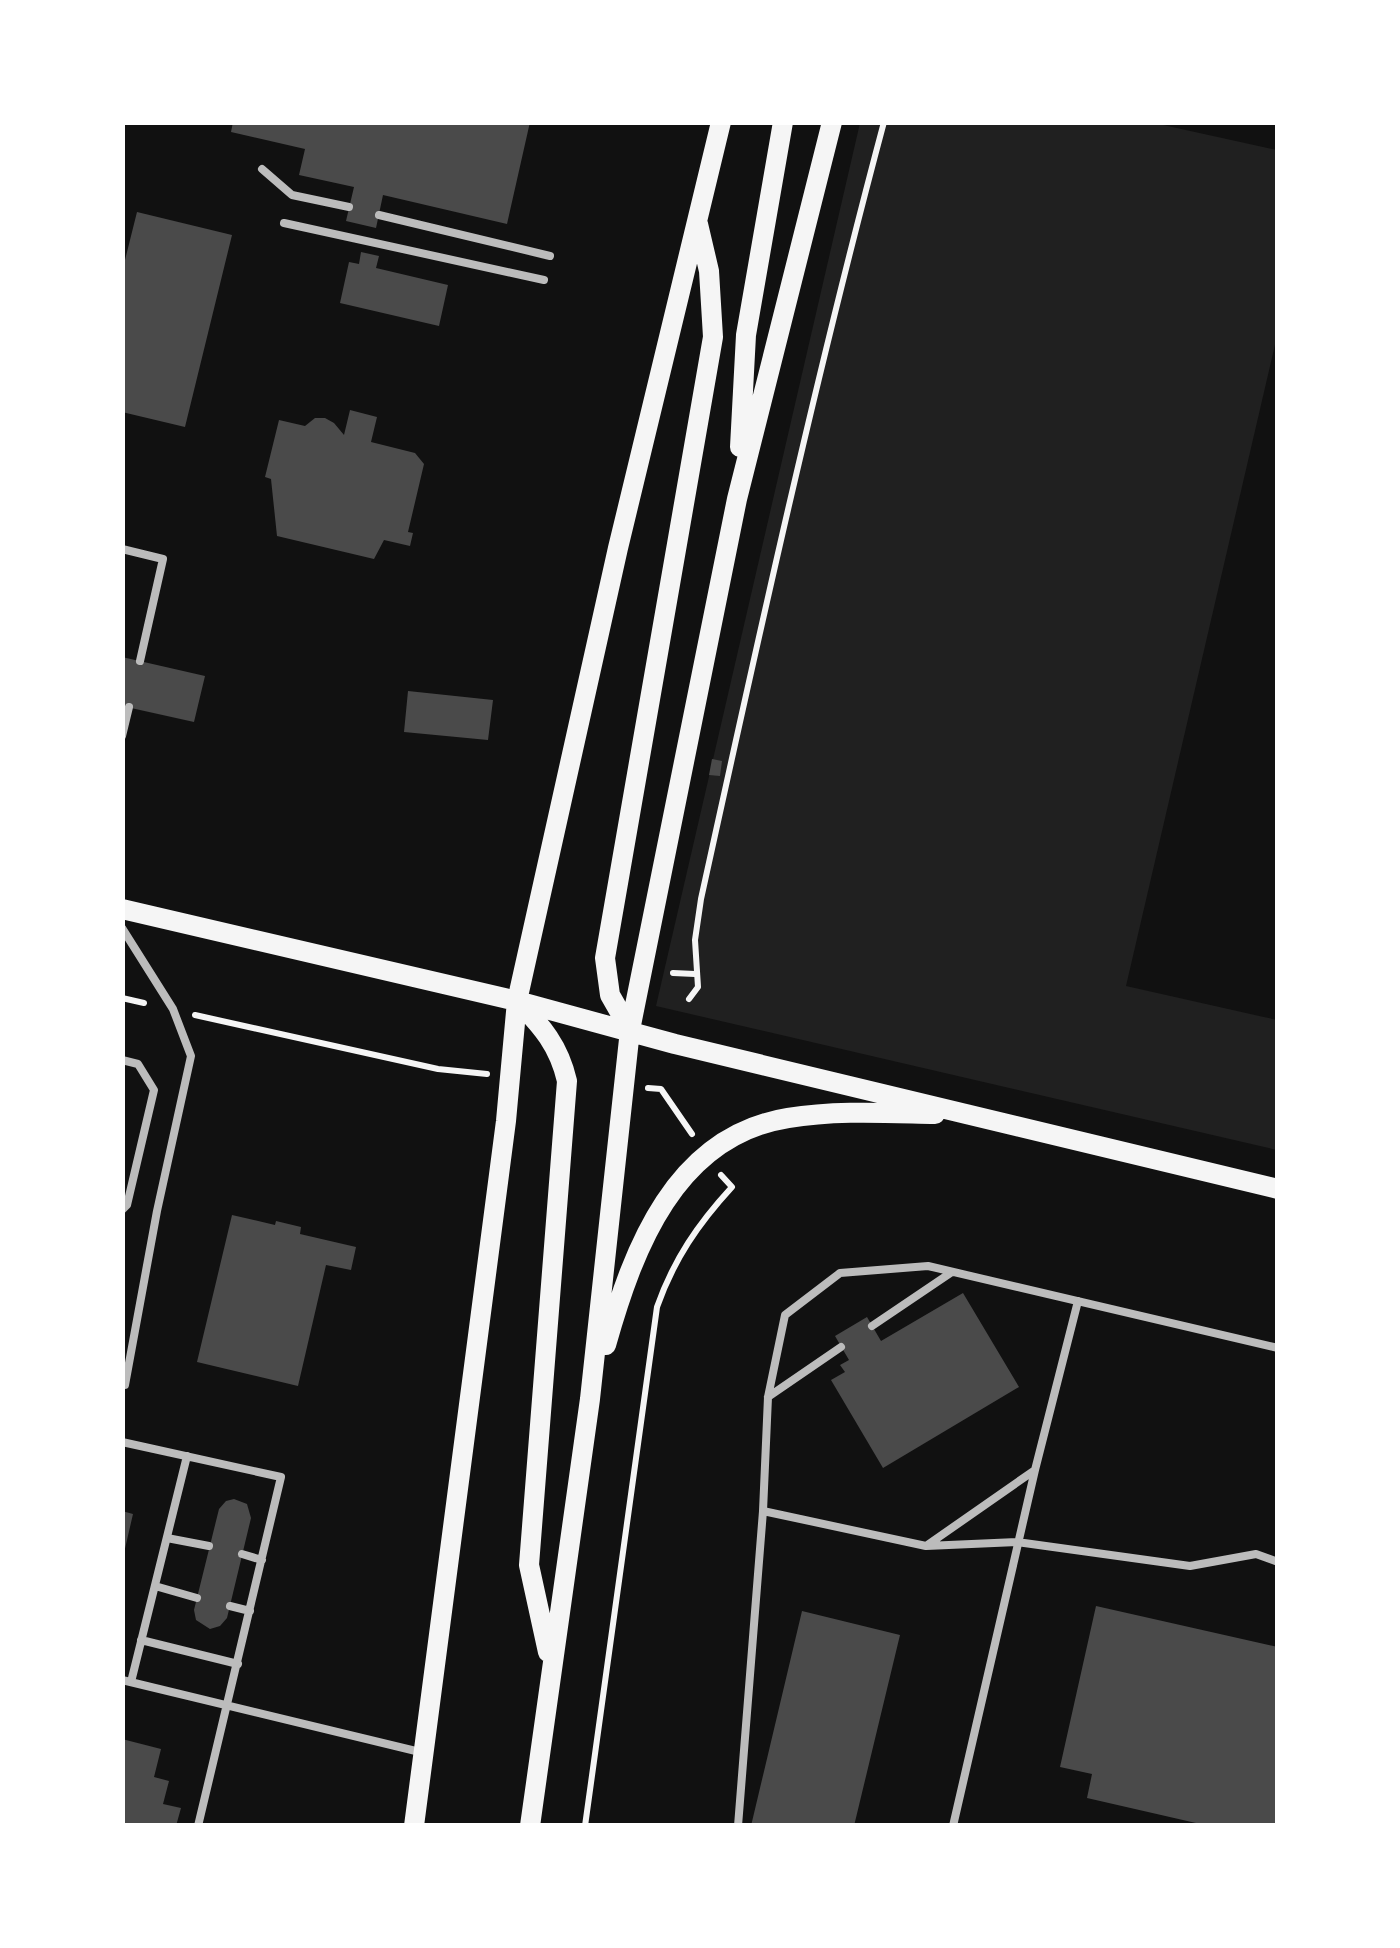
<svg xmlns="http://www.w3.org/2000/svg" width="1400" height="1948" viewBox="0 0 1400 1948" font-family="Georgia,serif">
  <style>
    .green { fill: #202020 }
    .building { fill: #4a4a4a }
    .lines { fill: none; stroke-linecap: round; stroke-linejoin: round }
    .path { stroke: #f5f5f5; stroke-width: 6 }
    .service { stroke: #bcbcbc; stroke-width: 8 }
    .secondary { stroke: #f5f5f5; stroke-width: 20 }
  </style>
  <rect width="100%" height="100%" fill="#111"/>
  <!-- green -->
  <path class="green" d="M860,123h294l123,27v186l-151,650 151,34v130l-621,-144z"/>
  <!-- building -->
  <path class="building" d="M233,122h297l-23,102 -124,-29 -7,33 -30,-7 8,-34 -55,-12 6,-26 -74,-17z
    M137,212l95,23 -47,192 -63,-15v-140z
    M361,252l18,4 -3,12 72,17 -9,41 -99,-23 9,-41 10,2z
    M350,410l27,7 -6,25 44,11 9,11 -16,68 5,1 -3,13 -26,-6 -10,19 -97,-23 -6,-57 -6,-2 14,-57 26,6 10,-8h10l9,5 10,12z
    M122,657l83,19 -11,46 -72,-16z
    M408,691l85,9 -5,40 -84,-8z
    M712,759l10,2 -2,15 -11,-1z
    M232,1215l43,10 1,-4 25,6 -1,7 56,13 -5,23 -25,-5 -28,121 -101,-24z
    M963,1293l56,94 -136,81 -52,-88 14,-8 -5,-7 9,-5 -14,-24 32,-19 14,24z
    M234,1499l13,5 4,14 -24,100 -7,8 -10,3 -14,-9 -2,-10 25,-101 7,-8z
    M122,1511l11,3 -9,39h-2z
    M1096,1606l182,41v179h-69l-122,-28 5,-24 -32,-7z
    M802,1611l98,24 -46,191h-103z
    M122,1739l39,10 -7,28 15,4 -6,23 18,4 -5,18h-54z"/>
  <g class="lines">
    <!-- path -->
    <path class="path" d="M673,973l22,1
      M122,998l22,5
      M689,999l9,-12 -3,-47 6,-41c57,-260 114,-519 183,-777
      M195,1015l243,54 49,5
      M648,1088l13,1 31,45
      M585,1826l72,-519c17,-48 41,-83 75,-120l-11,-12"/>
    <!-- service -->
    <path class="service" d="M262,169l30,26 57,12
      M379,215l171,41
      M284,223l260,57
      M122,549l41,10 -23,102
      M122,736l7,-29
      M122,928l51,81 18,47 -34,155 -32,174h-3
      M122,1060l16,4 16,26 -27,115 -5,5
      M1078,1301l-43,169 -109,76 -163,-35 5,-114 17,-82 55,-42 88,-7 350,82
      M872,1326l80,-54
      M768,1397l73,-50
      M122,1442l159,35 -83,349
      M167,1538l42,8
      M926,1546l91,-4 173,24 66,-12 22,8
      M242,1554l20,6
      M155,1586l42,12
      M230,1606l20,5
      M141,1640l97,24
      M122,1680l298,72
      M131,1682l56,-226
      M738,1826l25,-315
      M953,1826l82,-356"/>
    <!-- secondary -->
    <path class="secondary" d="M740,447l6,-112 37,-213
      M122,909l395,92 158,43 603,145
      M517,1001c25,25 42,45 50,80l-38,484 19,87
      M630,1030l-20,-35 -5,-37 108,-621 -4,-66 -11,-47
      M606,1345c27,-96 69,-209 182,-227 49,-8 98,-5 147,-4
      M414,1826l92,-705 11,-120 101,-453 103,-426
      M530,1826l60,-427 40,-369 107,-531 95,-377"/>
  </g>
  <!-- border -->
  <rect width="1400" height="1948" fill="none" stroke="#ffffff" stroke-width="250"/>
</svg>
